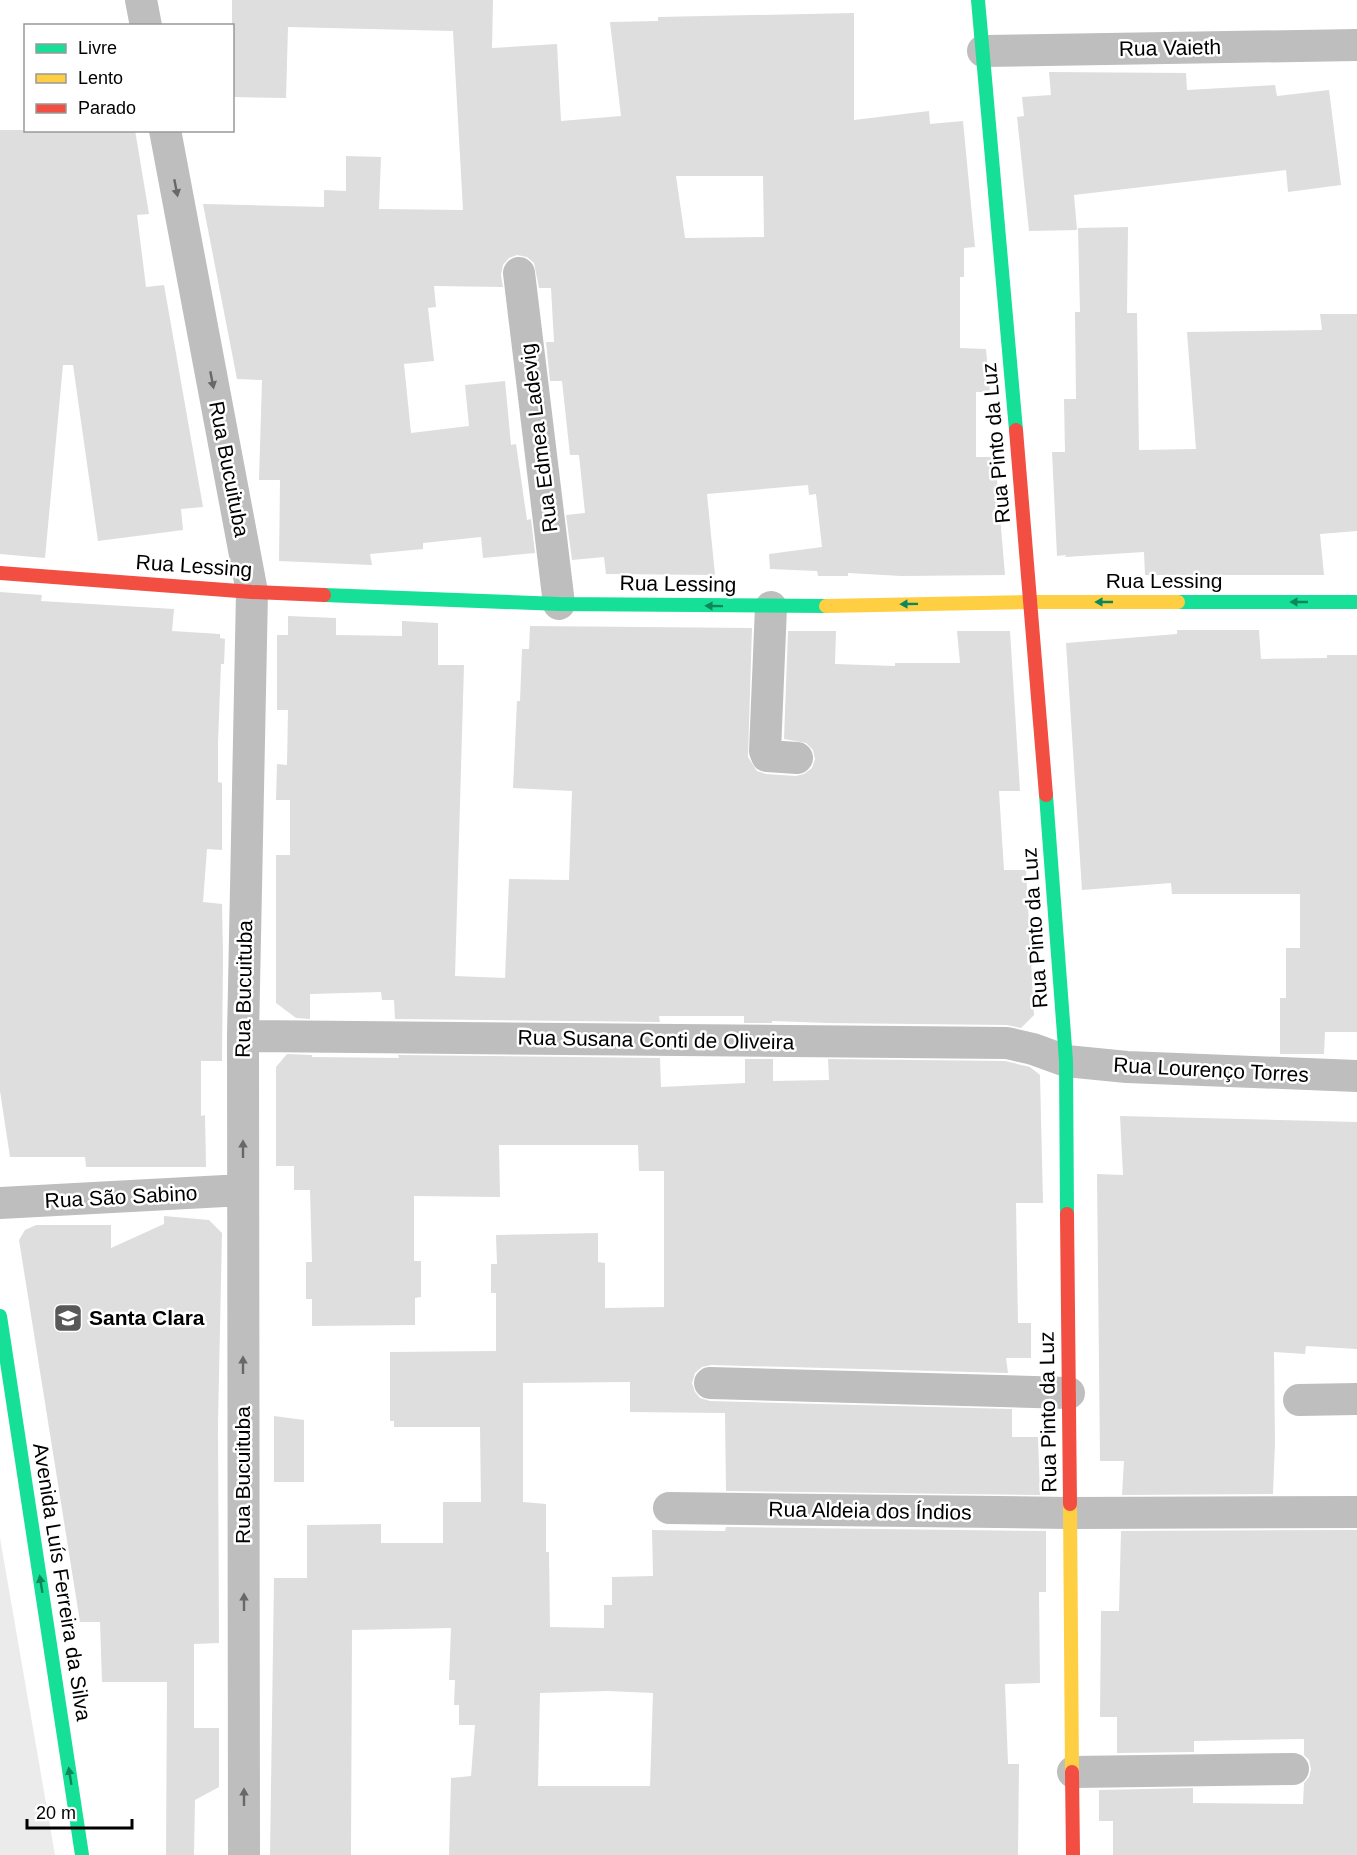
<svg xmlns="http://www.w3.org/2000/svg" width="1357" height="1855" viewBox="0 0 1357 1855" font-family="Helvetica,sans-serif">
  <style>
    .green { fill: #ebebeb }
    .building { fill: #dedede; fill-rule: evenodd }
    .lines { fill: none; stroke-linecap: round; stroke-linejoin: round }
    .street { stroke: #bebebe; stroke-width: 32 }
    .fast { stroke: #16e098; stroke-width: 14 }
    .slow { stroke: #ffcf43; stroke-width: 14 }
    .jam { stroke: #f24e42; stroke-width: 14 }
    .oneway { fill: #686868 }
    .oneway2 { fill: #0d865b }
    .labels { text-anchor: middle; stroke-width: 5; stroke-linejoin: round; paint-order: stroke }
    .street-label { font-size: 21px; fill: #000; stroke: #fff }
    .poi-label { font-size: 21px; font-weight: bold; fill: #000; stroke: #fff; text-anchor: start }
  </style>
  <rect width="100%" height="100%" fill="#fff"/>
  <!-- green -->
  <path class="green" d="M0,1538l55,317h-55z"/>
  <!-- building -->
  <path class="building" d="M232,0h261l-1,48 65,-4 4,77 60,-5 -11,-94 48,-1v-4l196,-4v107l75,-9 1,13 33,-3 12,126 -11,1v29h-4v71l26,1 4,43h-14v65h19l10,118 -104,1 -53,-3v3h-30l-1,-5 -47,-2 -1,-15 53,-7 -6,-53 -7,1 -1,-10 -101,9 8,81 -109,-1 -2,-17 -32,3 -6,-45 19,-2 -6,-58h-9l-8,-74h-12l-4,-39h8l-3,-54h-12l-5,-25 -7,-6 -10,-2 -8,3 -6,7 -2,10 2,12 -69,-1 2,21 -8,1 6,53 -30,3 7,69 58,-7 -4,-41 40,-4 6,64 5,-1 11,76 4,-1 4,34 -52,5 -2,-21 -58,6v6l-53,5 2,11 -93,-4 1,-81h-21l3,-100 -25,-1 -34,-175 121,3v-17l22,1v-35l35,1 -2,52 84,1 -10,-179 -165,-4 -2,71 -54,-1zM676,176h87l1,61 -79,1z
    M1049,72l137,1 1,17 88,-5 2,11 52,-6 12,95 -53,7 -2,-22 -212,25 3,35 -48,1 -12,-114 7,-1 -2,-19 29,-2z
    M0,130h135l14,84 -12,1 9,72 18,-2 39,222 -22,2 2,21 -85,11 -25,-176h-10l-18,193 -45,-4z
    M1128,227l-1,86h10l2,137 57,-1 -9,-117 135,-2 -2,-16h37v217l-37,3 4,41h-179l-1,-23 -79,5 1,-2 -9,1 -5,-104h13l-1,-53h12l-1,-87h5l-2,-84z
    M0,592l42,3 -1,6 133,8 -2,22 48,3v4l5,1 -1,25h-3l-3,78v40l4,1v67l-15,-1 -4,53 19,2 1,52 -1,105h-21v55l4,-1 1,52h-120l-1,-10h-75l-10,-66z
    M288,616l48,2v17l66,1v-15l36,2v42h26l-9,311 50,2 4,-99 60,1 3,-89 -59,-3 4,-87h3l2,-52h7l1,-23 222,2 -4,129 9,14 9,3 30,2 8,-2 8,-6 3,-9 -2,-9 -7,-7 -22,-4 4,-108h48l-1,33 60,2v-3h65l-3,-32h53l10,160h-21l5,79h22l8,145 -13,13 -14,-3 -180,-2 -55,-2v2h-28v-7h-85l1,6 -265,-3 -1,-19h-12l-1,-8 -71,2v25l-14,-1 -20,-15v-148h14v-55h-14l1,-36 10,1 1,-55h-11v-75h11z
    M1177,630h82l2,29 66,-1v-3h30v377h-32l-1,22h-44v-56h6v-50h14v-54h-128l-1,-11 -89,7 -16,-247 111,-9z
    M287,1054l25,1v2l87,1 -1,-3 262,3 1,29 84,-4v-24h28v22l56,-1 -1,-21 177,2 25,6 10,8 3,128h-27l2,120h13v35h-25l2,15 -297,-8 -9,2 -7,6 -3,10 3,9 5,6 10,3 302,8v28h26l2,58 -314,-4 -1,-78 -95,-1v-30l-107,1v119l23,2v48h3l1,75 54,1v-23h8v-28l41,-1 -1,-46 73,1 1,-4 320,4v61h-7l1,91 -35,1 3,80h11l-1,91h-569l2,-77 20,-2 4,-51h-16v-20h-5l1,-25h-6l2,-52 -99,2 -1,225h-81l4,-277h33v-53l74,-1v19h62v-41h38l-1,-75h-86v-6h-4v-69l106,-1v-58h-5v-29h6l-1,-29 102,-2v29l7,1v45l59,-1v-136h-25l-1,-26h-139l1,52 -86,-1v65h7v36l-6,1v27l-103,1v-27h-6v-37h6l-2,-72h-16v-24h-18v-99zM607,1691l46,2 -3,93h-112l2,-93z
    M1120,1116l237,6v227l-51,-3 -1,8 -31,-2 1,91 -2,51 -151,1 2,-34h-24l-3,-287 26,1z
    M164,1216l45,4 13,13 -4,190 1,220 -25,1v84h25v59l-24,13 -1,55h-28l1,-173h-65l-2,-60h-20l-61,-382 6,-10 11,-5h75v23l53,-24z
    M274,1416l30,4v62h-30z
    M1357,1530v325h-244v-34h-14v-31l94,-2v15l110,1 1,-21 5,-6 2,-8 -2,-9 -5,-5v-16l-110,2v11l-77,1v-36h-17l1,-106h18l2,-80z"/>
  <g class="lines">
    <!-- street -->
    <path class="street" d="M141,0l5,26
      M983,51l374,-6
      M165,130l87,462 -9,444 1,819
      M519,273l40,331
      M771,607l-6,144 2,5 30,2
      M243,1036l764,7 26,6 33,12 61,6 230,9
      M0,1203l243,-13
      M710,1383l359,10
      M1299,1400l58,-1
      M669,1508l401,5 287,-1
      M1073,1772l220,-3"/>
    <!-- fast -->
    <path class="fast" d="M978,0l38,430
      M324,595l235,9 267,2
      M1178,602h179
      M1046,795l20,266 1,153
      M0,1316l82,539"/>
    <!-- slow -->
    <path class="slow" d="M826,606l205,-4h147
      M1070,1504l2,268"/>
    <!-- jam -->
    <path class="jam" d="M1016,430l30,365
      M0,573l252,19 72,3
      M1067,1214l3,290
      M1072,1772l1,83"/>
  </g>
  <!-- one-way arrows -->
  <defs><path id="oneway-solid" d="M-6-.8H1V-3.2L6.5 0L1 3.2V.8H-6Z" transform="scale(1.5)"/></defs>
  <g class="oneway">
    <use href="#oneway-solid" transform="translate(176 188) rotate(79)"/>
    <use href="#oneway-solid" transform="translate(212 380) rotate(79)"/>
    <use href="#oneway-solid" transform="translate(243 1149) rotate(-90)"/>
    <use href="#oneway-solid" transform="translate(243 1365) rotate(-90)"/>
    <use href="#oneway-solid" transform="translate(244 1602) rotate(-90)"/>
    <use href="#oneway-solid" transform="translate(244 1797) rotate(-90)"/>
  </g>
  <g class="oneway2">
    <use href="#oneway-solid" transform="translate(1104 602) rotate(180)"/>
    <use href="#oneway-solid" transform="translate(1299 602) rotate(180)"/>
    <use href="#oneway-solid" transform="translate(909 604) rotate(179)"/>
    <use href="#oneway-solid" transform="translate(714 606) rotate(-179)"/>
    <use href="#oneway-solid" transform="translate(41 1584) rotate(-99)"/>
    <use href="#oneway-solid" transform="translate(70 1776) rotate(-99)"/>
  </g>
  <!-- icons -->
  <defs>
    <g id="school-square" transform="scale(1.5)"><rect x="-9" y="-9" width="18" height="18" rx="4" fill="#595959" stroke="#fff"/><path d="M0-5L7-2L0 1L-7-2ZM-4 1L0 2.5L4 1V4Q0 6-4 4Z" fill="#fff"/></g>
  </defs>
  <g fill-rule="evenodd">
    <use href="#school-square" x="68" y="1318"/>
  </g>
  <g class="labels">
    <!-- street labels -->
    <g class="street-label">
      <text transform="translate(1170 48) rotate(-1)" y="7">Rua Vaieth</text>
      <text transform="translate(539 438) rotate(-97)" y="7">Rua Edmea Ladevig</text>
      <text transform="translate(996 443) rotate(-95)" y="7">Rua Pinto da Luz</text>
      <text transform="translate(229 469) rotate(79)" y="7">Rua Bucuituba</text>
      <text transform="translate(194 566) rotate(4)" y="7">Rua Lessing</text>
      <text x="1164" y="588">Rua Lessing</text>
      <text transform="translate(678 584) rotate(1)" y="7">Rua Lessing</text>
      <text transform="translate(1035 928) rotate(-94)" y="7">Rua Pinto da Luz</text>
      <text transform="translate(244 989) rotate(-89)" y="7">Rua Bucuituba</text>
      <text transform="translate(656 1040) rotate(1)" y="7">Rua Susana Conti de Oliveira</text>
      <text transform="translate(1211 1070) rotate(3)" y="7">Rua Lourenço Torres</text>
      <text transform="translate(121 1197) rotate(-3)" y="7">Rua São Sabino</text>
      <text transform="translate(1048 1412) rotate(-91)" y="7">Rua Pinto da Luz</text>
      <text transform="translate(243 1475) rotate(-90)" y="7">Rua Bucuituba</text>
      <text transform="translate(870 1511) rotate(1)" y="7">Rua Aldeia dos Índios</text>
      <text transform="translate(62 1582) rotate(81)" y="7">Avenida Luís Ferreira da Silva</text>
    </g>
    <!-- poi labels -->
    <g class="poi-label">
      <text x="89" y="1325">Santa Clara</text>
    </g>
  </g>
  <!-- legend -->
  <rect x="24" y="24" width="210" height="108" fill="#ffffff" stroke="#999999" stroke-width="1.5"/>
  <rect x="36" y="44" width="30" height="9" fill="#16e098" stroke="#999999" stroke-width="1.5"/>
  <text x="78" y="54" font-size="18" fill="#000000">Livre</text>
  <rect x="36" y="74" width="30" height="9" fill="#ffcf43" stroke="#999999" stroke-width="1.5"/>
  <text x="78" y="84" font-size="18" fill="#000000">Lento</text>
  <rect x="36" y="104" width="30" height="9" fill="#f24e42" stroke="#999999" stroke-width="1.5"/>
  <text x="78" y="114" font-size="18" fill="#000000">Parado</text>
  <!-- scale -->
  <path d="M27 1819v9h105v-9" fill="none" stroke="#000000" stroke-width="3"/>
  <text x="36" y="1819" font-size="18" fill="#000000" stroke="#ffffff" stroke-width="4.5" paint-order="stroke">20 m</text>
</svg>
